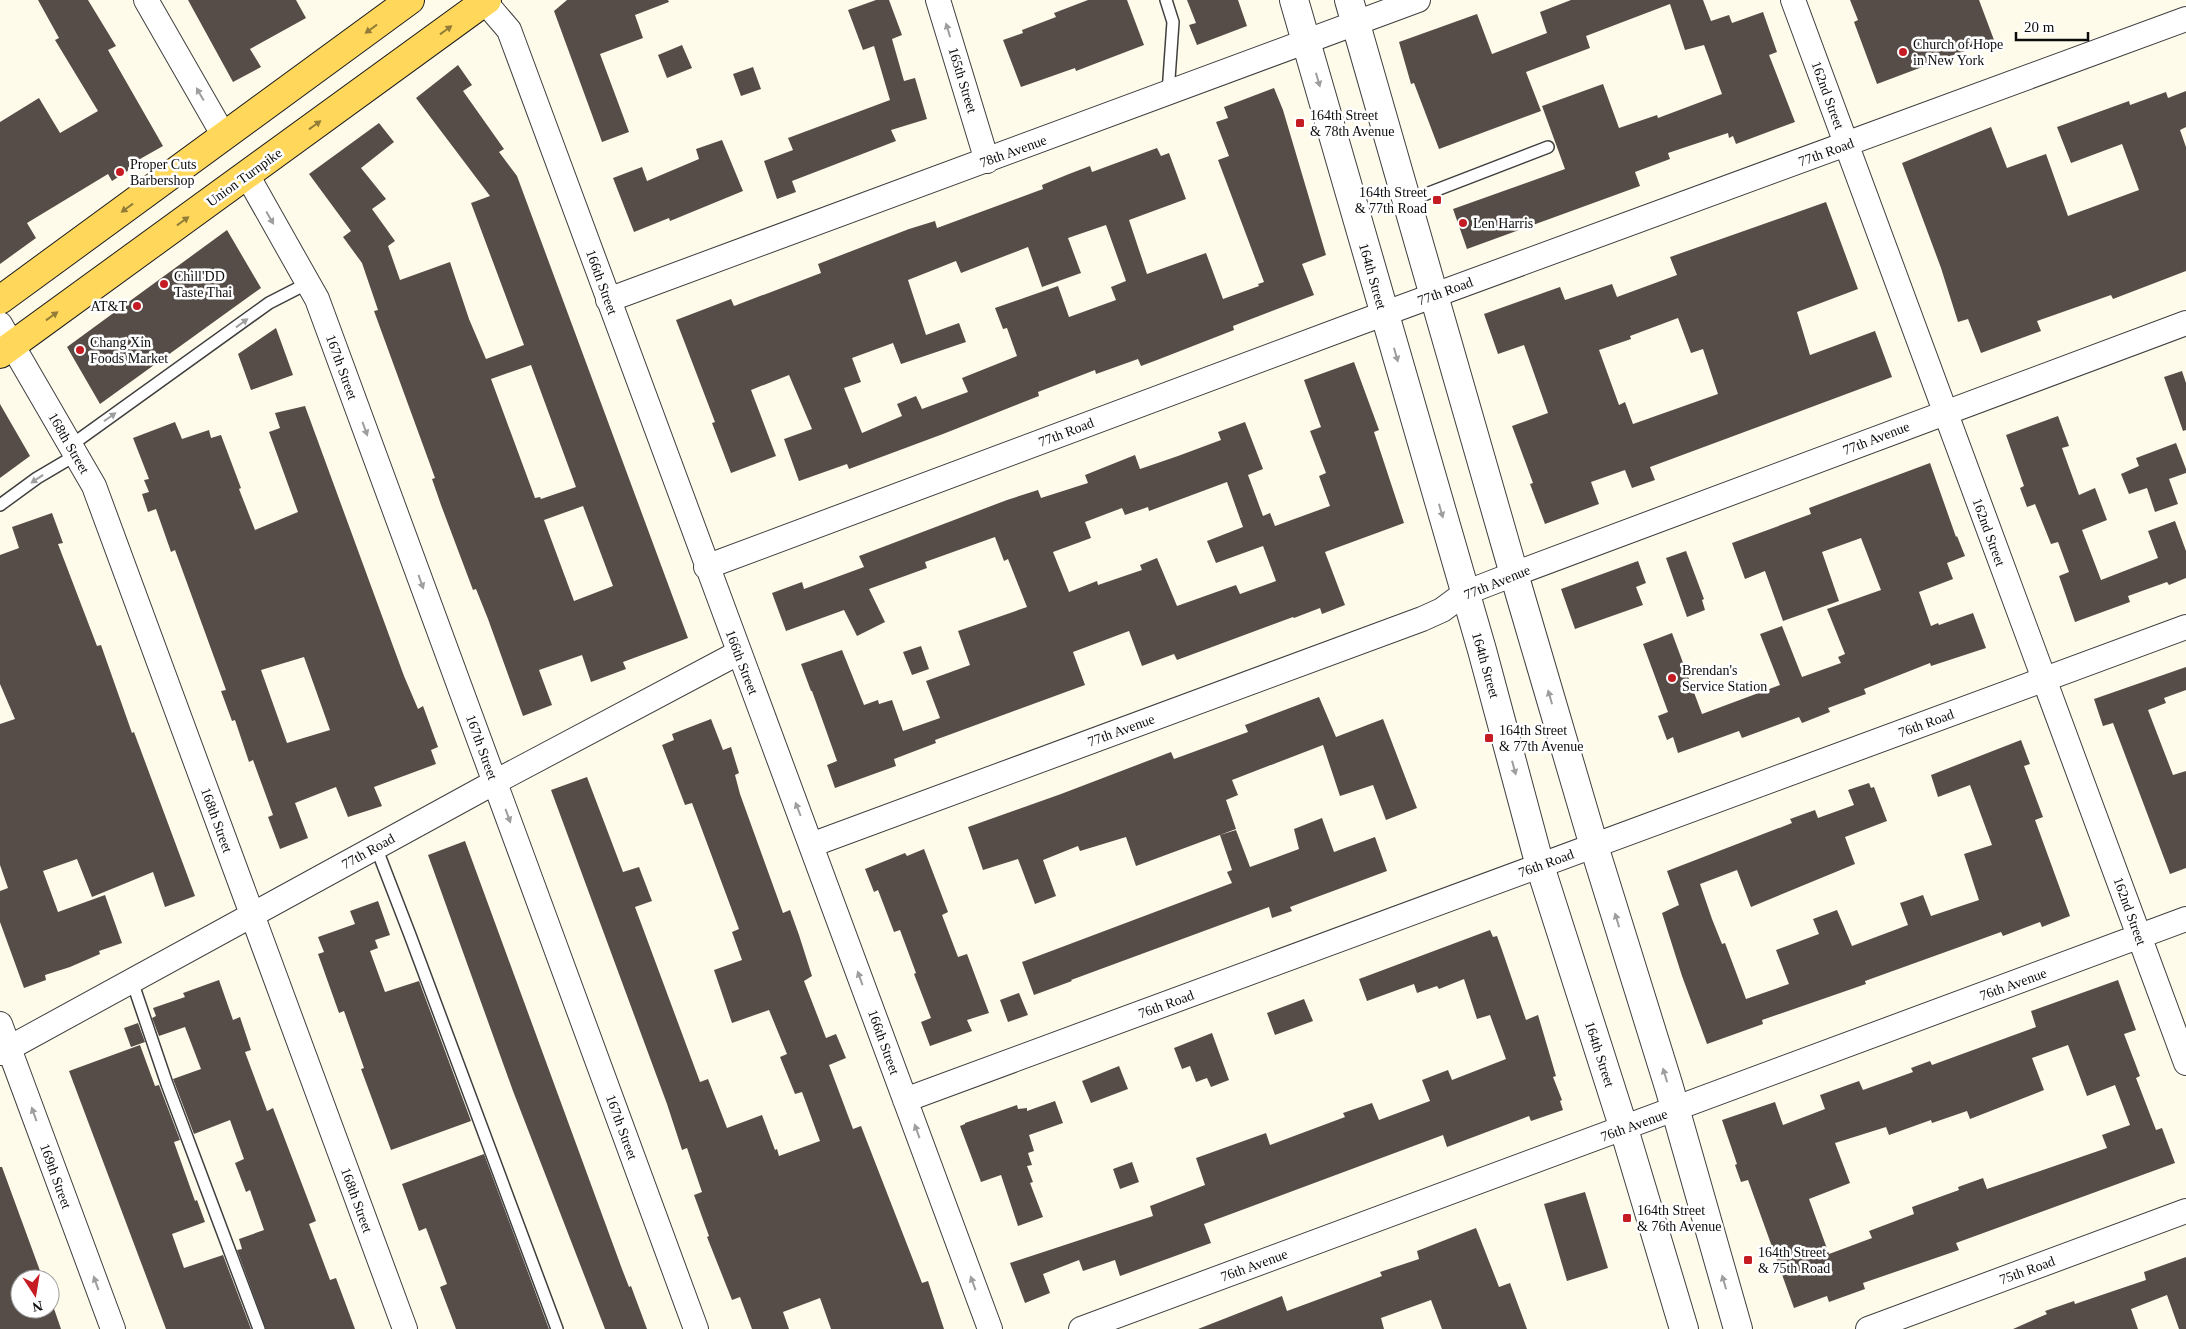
<svg xmlns="http://www.w3.org/2000/svg" width="2186" height="1329" viewBox="0 0 2186 1329" font-family="Georgia,serif">
  <style>
    .building { fill: #564d48; fill-rule: evenodd }
    .lines { fill: none; stroke-linecap: round; stroke-linejoin: round }
    .service-casing { stroke: #3f3f3f; stroke-width: 14 }
    .minor-casing { stroke: #3f3f3f; stroke-width: 26 }
    .tertiary-casing { stroke: #3f3f3f; stroke-width: 30 }
    .primary-casing { stroke: #1d1d1d; stroke-width: 30 }
    .service { stroke: #fff; stroke-width: 11 }
    .minor { stroke: #fff; stroke-width: 24 }
    .tertiary { stroke: #fff; stroke-width: 28 }
    .primary { stroke: #ffd85b; stroke-width: 28 }
    .oneway { fill: #927c37 }
    .oneway2 { fill: #9e9e9e }
    .poi-dot { fill: #c51b22; stroke: #fff; stroke-width: 2 }
    .labels { text-anchor: middle; stroke-width: 5; stroke-linejoin: round; paint-order: stroke }
    .poi-label { font-size: 14px; fill: #0c0c0c; stroke: #fff; text-anchor: start }
    .street-label { font-size: 14px; fill: #0c0c0c; stroke: #fff }
  </style>
  <rect width="100%" height="100%" fill="#fffbeb"/>
  <!-- building -->
  <path class="building" d="M38,0h50l28,46 -8,4 55,96 -30,17 2,3 -23,15 -4,-7 -81,49 9,15 -36,26v-142l39,-24 21,35 38,-22 -43,-71 4,-2z
    M188,0h108l10,18 -56,31 11,18 -28,15z
    M567,0h101l1,2 -34,13 8,23 -43,16 29,78 -27,10 -48,-131z
    M876,0h13l13,35 -10,4 12,42 11,-3 12,41 -36,11 5,11 -104,40 4,11 -19,7 -13,-38 29,-11 -5,-12 102,-38 -16,-54 -11,4 -15,-40z
    M1088,0h39l17,45 -68,26 -1,-3 -54,19 -18,-47 20,-7 -1,-3 34,-13 -2,-4z
    M1187,0h51l9,26 -50,19 -8,-20 7,-2z
    M1571,0h132l8,21 18,-6 3,8 31,-11 14,40 -8,3 26,67 -59,22 -3,-8 -4,2 -1,-5 -60,20 2,6 -35,13 5,14 -173,63 -14,-40 112,-40 -23,-63 61,-22 16,44 38,-13 1,3 64,-24 -18,-49 -19,5 -15,-46 -84,32 4,12 -64,24 15,39 -102,38 -25,-66 -3,1 -12,-42 78,-28 15,40 55,-21 -7,-21z
    M1850,0h129l15,40 -117,44 -23,-62 4,-2z
    M682,45l10,23 -25,10 -9,-23z
    M458,65l14,20 -9,6 41,58 -5,3 18,24 171,462 -65,24 3,7 -35,13 -9,-27 -43,15 13,35 -29,11 -35,-97 -12,-30 -3,1 -32,-85 -9,-26 3,-1 -61,-167 4,-1 -16,-47 -19,-26 8,-6 -42,-57 70,-51 15,19 -33,26 25,31 -14,10 23,32 -7,5 12,34 50,-18 19,57 17,40 38,-14 -53,-142 19,-7 -74,-98zM531,365l45,122 -35,12 -1,-2 -5,1 -44,-119zM583,506l30,80 -39,15 -30,-81z
    M753,67l8,22 -20,7 -8,-22z
    M1274,88l9,22 43,145 -24,9 12,31 -81,31 1,4 -77,30 -16,6 -3,-7 -42,15 -1,-4 -57,22 1,4 -96,38 -94,35 -2,-5 -48,17 -15,-42 28,-10 -23,-54 -38,15 25,66 -45,17 -19,-50 3,-1 -39,-102 55,-21 3,7 87,-33 -3,-9 91,-35 26,-8 2,7 106,-39 -1,-4 27,-11 21,-8 2,6 65,-24 4,8 8,-3 17,46 -57,21 18,54 59,-21 17,46 36,-13 -1,-2 6,-2 -46,-122 11,-4 -13,-34 12,-4 -4,-11zM1106,225l20,56 -15,6 5,13 -47,17 -11,-31 -63,22 8,21 4,-1 10,28 -55,22 6,14 -46,17 -6,-13 -19,8 5,12 -40,17 -18,-45 17,-6 -9,-24 41,-15 8,21 65,-22 -7,-19 -33,12 -18,-55 48,-19 5,12 67,-26 14,40 39,-14 -13,-35z
    M2186,91v36l-6,3 6,17v124l-73,28 -2,-4 -74,26 4,10 -60,22 -13,-34 -10,3 -17,-54 -39,-105 89,-36 16,41 39,-14 22,62 71,-26 -17,-46 -51,19 -14,-36 72,-26 1,4 36,-13 2,6z
    M722,140l21,51 -73,30 -1,-3 -35,14 -21,-54 29,-11 5,14 52,-22 -3,-10z
    M1826,202l32,87 -61,23 13,43 65,-24 17,46 -242,90 5,13 -23,8 -7,-18 -34,12 8,22 -54,20 -15,-40 3,-1 -21,-57 36,-13 -24,-68 -26,9 -14,-40 76,-27 5,13 47,-16 5,13 60,-22 -7,-18zM1678,318l13,35 12,-4 15,45 -85,30 -8,-22 -6,3 -20,-55 32,-11 -1,-3z
    M227,230l34,58 -161,116 -33,-57z
    M276,328l17,47 -42,15 -13,-36z
    M1354,362l25,68 -5,2 30,91 -79,29 20,53 -23,9 -2,-6 -26,10 -1,-1 -116,43 -3,-6 -32,12 -13,-35 -56,21 12,33 -150,55 1,3 -42,16 2,7 -61,22 -8,-23 10,-4 -25,-70h-1l-10,-27 41,-14 22,55 14,-5 1,4 13,-4 11,31 37,-13 -14,-37 44,-16 -12,-34 69,-24 -19,-48 -4,2 -9,-24 -70,25 2,6 -58,21 16,33 -28,14 -13,-26 -58,21 -14,-38 30,-11 2,7 60,-22 -5,-11 148,-56 31,-10 3,8 47,-15 -3,-8 50,-20 5,14 38,-13 43,-16 -3,-8 27,-10 18,47 -15,6 15,41 7,-3 5,13 55,-20 -11,-30 7,-3 -16,-42 11,-4 -17,-47zM1227,482l16,45 -36,14 9,22 47,-17 13,35 -36,13 -4,-9 -59,21 -20,-48 -17,7 2,5 -44,15 -1,-4 -28,11 -16,-40 38,-14 -6,-16 37,-14 3,7 23,-8 1,4z
    M2182,371l4,12v47l-3,1 -19,-54z
    M0,404l30,52 -30,22z
    M305,406l99,270 14,33 5,-3 15,41 -7,3 5,14 -62,23 8,19 -34,11 -12,-30 -41,16 13,35 -28,11 -12,-32 5,-2 -20,-55 -4,2 -14,-42 -3,1 -11,-30 5,-1 -51,-140 -4,2 -15,-43 -8,3 -6,-18 7,-2 -5,-12 5,-1 -16,-41 42,-16 7,17 27,-9 2,8 10,-3 20,53 -2,1 16,41 43,-18 -29,-80 11,-4 -5,-15zM304,657l26,73 -43,13 -26,-73z
    M2058,416l11,30 -7,2 17,47 16,-7 12,32 -25,10 19,50 57,-22 -10,-27 27,-10 11,30v27l-17,7 -2,-3 -39,14 2,6 -55,20 -16,-46 10,-4 -11,-30 -7,2 -16,-40 -8,3 -7,-19 4,-2 -18,-51z
    M2176,443l10,26v4l-17,6 9,25 -23,8 -8,-24 -18,6 -8,-20 18,-8 -3,-8z
    M1930,463l26,74 1,-1 8,20 -18,7 6,16 -34,13 12,34 7,-3 1,2 34,-12 13,35 -55,18 -1,-3 -66,26 2,5 -38,14 2,4 -28,11 -3,-6 -57,21 -3,-7 -61,22 -5,-16 -6,3 -9,-24 10,-4 -25,-68 29,-11 30,81 78,-29 -20,-51 22,-8 20,51 39,-14 -3,-6 7,-3 -18,-45 54,-19 -20,-52 -39,14 17,49 -56,20 -18,-50 -20,8 -13,-36 79,-29 -2,-6z
    M52,513l11,30 -5,1 39,102 4,-1 31,88 2,-1 61,164 -30,11 -12,-35 -61,25 -15,-38 -34,12 15,41 47,-17 17,48 -23,8 1,3 -30,13 -25,8 1,5 -22,8 -24,-66v-31l8,-3 -8,-23v-141l15,-5 -15,-35v-129l19,-7 -7,-21z
    M1686,551l18,48 -2,1 3,10 -18,7 -21,-59z
    M1638,561l8,22 -10,4 7,18 -68,24 -14,-40z
    M921,646l8,23 -17,6 -9,-23z
    M2186,667v23l-22,8 2,5 -18,7 25,65 13,-4v97l-16,6 -57,-151 -10,3 -9,-27z
    M1319,697l17,40 47,-18 34,89 -31,12 -13,-35 -33,11 -17,-51 -91,35 6,15 -12,5 10,29 -100,37 -10,-29 -46,14 -2,-5 -35,14 13,36 -21,8 -17,-45 -35,11 -15,-43 93,-33 110,-42 3,7 74,-27 -3,-7z
    M711,719l12,31 8,-3 8,26 -4,2 5,19 43,119 7,-3 9,25 13,41 -8,5 22,57 10,-4 10,24 -17,7 24,64 8,-3 61,157 6,-2 16,48h-113l-11,-31 -37,14 6,17h-37l-12,-32 -8,3 -25,-63 2,-1 -15,-41 8,-3 -15,-44 -5,2 -15,-46 -116,-314 36,-13 36,95 16,-5 13,34 -17,6 65,175 8,-3 19,49 35,-13 13,35 2,-1 2,7 41,-15 -18,-49 -7,2 -15,-37 7,-3 -18,-44 -37,13 -18,-53 28,-10 -10,-28 7,-3 -47,-126 -7,2 -23,-60 12,-5 -2,-6z
    M2021,740l9,24 -6,2 19,51 -8,3 35,96 -28,11 -2,-5 -37,14 -2,-4 -136,49 1,3 -104,36 1,4 -56,20 -25,-68 -20,-63 17,-8 -12,-34 125,-48 -2,-4 25,-9 3,8 36,-13 -6,-15 21,-7 2,5 3,-1 13,34 -42,16 10,27 -104,43 -14,-37 -37,14 12,35 10,25 3,-1 21,56 43,-15 -13,-34 43,-16 -6,-15 24,-9 15,36 56,-21 -8,-22 23,-8 8,21 48,-16 -15,-46 28,-9 -22,-60 -32,12 -7,-22z
    M1322,818l12,34 41,-15 12,34 -97,36 2,4 -20,7 -3,-11 -198,73 1,1 -38,14 -12,-33 210,-79 -5,-11 5,-2 -12,-35 16,-5 14,37 49,-18 -5,-20z
    M465,841l157,428 7,18 2,-1 16,43h-42l-92,-238 -85,-236z
    M924,849l24,63 -6,3 16,42 9,-3 22,59 -22,7 5,11 -42,15 -9,-24 10,-4 -17,-44 2,-1 -16,-43 -6,2 -16,-42 -4,2 -9,-23 40,-16 2,3z
    M378,901l12,34 -15,5 3,8 -8,3 15,41 34,-11 52,140 -80,29 -30,-81 3,-1 -20,-57 -5,2 -21,-59 6,-2 -6,-15 37,-13 -5,-13z
    M1490,930l3,7 4,-1 5,14 24,70 12,-5 18,61 -3,1 9,23 -2,1 3,9 -32,11 -2,-5 -82,31 -4,-12 -239,89 7,19 -91,33 -5,-16 -32,11 -4,-11 -36,14 7,19 -25,10 -15,-40 143,-47 -3,-10 55,-21 -9,-27 70,-25 4,12 75,-28 -2,-4 29,-10 7,17 51,-19 -8,-21 26,-10 4,10 54,-21 -16,-44 -13,4 -13,-40 -25,10 -2,-3 -20,7 -3,-9 -47,17 -8,-22z
    M219,980l14,40 7,-3 11,33 -6,2 22,59 6,-3 43,113 -7,3 21,56 6,-2 19,51h-89l-29,-79 5,-1 -3,-10 25,-9 -14,-40 -4,2 -11,-29 9,-4 -14,-39 -36,14 -21,-55 28,-10 -16,-42 -26,9 -7,-18 4,-2 -3,-8 32,-11 -2,-4z
    M2118,980l18,50 -12,4 16,42 -4,2 20,52 6,-2 13,35 -219,80 3,7 -96,33 2,6 -36,13 -2,-6 -33,12 -46,-128 -7,2 -6,-17 2,-1 -15,-44 53,-18 8,23 42,-16 -5,-14 39,-14 4,9 50,-18 -2,-4 19,-7 2,4 104,-38 -5,-16zM2068,1045l19,51 28,-11 15,40 -28,10 5,13 -120,41 -4,-11 -25,9 1,3 -47,17 2,7 -45,17 3,7 -43,16 -20,-55 41,-16 -15,-40 51,-16 3,8 42,-15 1,3 35,-12 3,8 74,-29 -12,-32z
    M1019,993l9,22 -20,7 -8,-22z
    M1304,999l9,22 -38,14 -8,-22z
    M138,1023l7,19 -14,5 -7,-19z
    M1212,1033l17,47 -18,7 -4,-9 -11,4 -6,-16 -8,3 -8,-21z
    M140,1045l15,41 4,-1 21,55 -6,2 21,59 2,-1 8,22 -33,12 12,34 39,-13 28,74h-85l-97,-258z
    M1119,1066l9,23 -37,14 -9,-22z
    M1055,1101l8,22 -34,12 5,16 -6,2 4,12 -5,1 6,16 -3,1 13,34 -25,9 -17,-51 -20,7 -21,-56 5,-2v-1l52,-18 1,4 9,-1v3z
    M484,1154l65,175h-93l-16,-42 7,-3 -21,-56 -7,3 -17,-47z
    M1132,1162l7,20 -19,7 -7,-20z
    M0,1167h2l41,112h-23v30h30v-12l11,32h-61z
    M1585,1192l23,76 -41,13 -23,-77z
    M1476,1228l23,59 11,-4 17,46h-85l-11,-29 -50,18 3,11h-186l84,-33 5,15 95,-35 -2,-4 39,-13 -2,-8z
    M2186,1257v72h-7l-12,-34 -36,14 7,20h-125l34,-15 -2,-3 29,-10 1,3 71,-24 -2,-8z"/>
  <g class="lines">
    <!-- service casing -->
    <g class="service-casing">
      <path id="service" d="M1166,0l7,22 -5,71
        M1408,201l140,-54
        M70,446l199,-143 39,-20
        M0,505l37,-27 39,-23
        M376,847l34,88 147,394
        M132,981l35,103 92,245"/>
    </g>
    <!-- minor casing -->
    <g class="minor-casing">
      <path id="minor" d="M146,0l78,136
        M938,0l49,161
        M1793,0l393,1063
        M485,2l24,28 481,1299
        M247,175l70,124 379,1030
        M608,300l810,-300
        M0,324l94,162 311,843
        M706,567l650,-243 830,-305
        M811,845l611,-226 20,-9 23,-17 49,-19 672,-251
        M0,1024l113,305
        M0,1053l495,-271 243,-129
        M905,1100l1281,-473
        M1081,1329l1105,-410
        M1868,1329l318,-118"/>
    </g>
    <!-- tertiary casing -->
    <g class="tertiary-casing">
      <path id="tertiary" d="M1294,0l188,650 58,216 84,263 60,200
        M1349,0l165,574 80,272 75,241 69,242"/>
    </g>
    <!-- primary casing -->
    <g class="primary-casing">
      <path id="primary" d="M0,300l410,-300
        M0,354l487,-354"/>
    </g>
    <!-- service -->
    <use href="#service" class="service"/>
    <!-- minor -->
    <use href="#minor" class="minor"/>
    <!-- tertiary -->
    <use href="#tertiary" class="tertiary"/>
    <!-- primary -->
    <use href="#primary" class="primary"/>
  </g>
  <!-- one-way arrows -->
  <defs><path id="oneway-solid" d="M-6-.8H1V-3.2L6.5 0L1 3.2V.8H-6Z" transform="scale(1.25)"/></defs>
  <g class="oneway">
    <use href="#oneway-solid" transform="translate(371 29) rotate(144)"/>
    <use href="#oneway-solid" transform="translate(446 30) rotate(-36)"/>
    <use href="#oneway-solid" transform="translate(315 125) rotate(-36)"/>
    <use href="#oneway-solid" transform="translate(127 208) rotate(144)"/>
    <use href="#oneway-solid" transform="translate(183 221) rotate(-36)"/>
    <use href="#oneway-solid" transform="translate(52 316) rotate(-36)"/>
  </g>
  <g class="oneway2">
    <use href="#oneway-solid" transform="translate(948 30) rotate(-107)"/>
    <use href="#oneway-solid" transform="translate(1318 80) rotate(74)"/>
    <use href="#oneway-solid" transform="translate(200 94) rotate(-120)"/>
    <use href="#oneway-solid" transform="translate(270 218) rotate(60)"/>
    <use href="#oneway-solid" transform="translate(242 323) rotate(-36)"/>
    <use href="#oneway-solid" transform="translate(1396 355) rotate(74)"/>
    <use href="#oneway-solid" transform="translate(110 417) rotate(-35)"/>
    <use href="#oneway-solid" transform="translate(365 429) rotate(70)"/>
    <use href="#oneway-solid" transform="translate(37 479) rotate(146)"/>
    <use href="#oneway-solid" transform="translate(1441 511) rotate(74)"/>
    <use href="#oneway-solid" transform="translate(421 582) rotate(70)"/>
    <use href="#oneway-solid" transform="translate(1550 697) rotate(-106)"/>
    <use href="#oneway-solid" transform="translate(1514 768) rotate(75)"/>
    <use href="#oneway-solid" transform="translate(798 809) rotate(-111)"/>
    <use href="#oneway-solid" transform="translate(508 816) rotate(70)"/>
    <use href="#oneway-solid" transform="translate(1617 920) rotate(-107)"/>
    <use href="#oneway-solid" transform="translate(860 978) rotate(-110)"/>
    <use href="#oneway-solid" transform="translate(1665 1075) rotate(-107)"/>
    <use href="#oneway-solid" transform="translate(34 1114) rotate(-110)"/>
    <use href="#oneway-solid" transform="translate(917 1131) rotate(-110)"/>
    <use href="#oneway-solid" transform="translate(1724 1282) rotate(-106)"/>
    <use href="#oneway-solid" transform="translate(96 1283) rotate(-110)"/>
    <use href="#oneway-solid" transform="translate(973 1283) rotate(-110)"/>
  </g>
  <!-- markers -->
  <g class="poi-dot">
    <circle cx="1903" cy="52" r="5"/>
    <rect x="1295" y="118" width="10" height="10" rx="2.5"/>
    <circle cx="120" cy="172" r="5"/>
    <rect x="1432" y="195" width="10" height="10" rx="2.5"/>
    <circle cx="1463" cy="223" r="5"/>
    <circle cx="164" cy="284" r="5"/>
    <circle cx="137" cy="306" r="5"/>
    <circle cx="80" cy="350" r="5"/>
    <circle cx="1672" cy="678" r="5"/>
    <rect x="1484" y="733" width="10" height="10" rx="2.5"/>
    <rect x="1622" y="1213" width="10" height="10" rx="2.5"/>
    <rect x="1743" y="1255" width="10" height="10" rx="2.5"/>
  </g>
  <g class="labels">
    <!-- poi labels -->
    <g class="poi-label">
      <text x="1913" y="49">Church of Hope<tspan x="1913" dy="16">in New York</tspan></text>
      <text x="1310" y="120">164th Street<tspan x="1310" dy="16">&amp; 78th Avenue</tspan></text>
      <text x="130" y="169">Proper Cuts<tspan x="130" dy="16">Barbershop</tspan></text>
      <text x="1427" y="197" text-anchor="end">164th Street<tspan x="1427" dy="16">&amp; 77th Road</tspan></text>
      <text x="1473" y="228">Len Harris</text>
      <text x="174" y="281">Chill'DD<tspan x="174" dy="16">Taste Thai</tspan></text>
      <text x="127" y="311" text-anchor="end">AT&amp;T</text>
      <text x="90" y="347">Chang Xin<tspan x="90" dy="16">Foods Market</tspan></text>
      <text x="1682" y="675">Brendan's<tspan x="1682" dy="16">Service Station</tspan></text>
      <text x="1499" y="735">164th Street<tspan x="1499" dy="16">&amp; 77th Avenue</tspan></text>
      <text x="1637" y="1215">164th Street<tspan x="1637" dy="16">&amp; 76th Avenue</tspan></text>
      <text x="1758" y="1257">164th Street<tspan x="1758" dy="16">&amp; 75th Road</tspan></text>
    </g>
    <!-- street labels -->
    <g class="street-label">
      <text transform="translate(963 80) rotate(73)" y="5">165th Street</text>
      <text transform="translate(1828 95) rotate(70)" y="5">162nd Street</text>
      <text transform="translate(1013 151) rotate(-20)" y="5">78th Avenue</text>
      <text transform="translate(1826 152) rotate(-20)" y="5">77th Road</text>
      <text transform="translate(244 177) rotate(-36)" y="5">Union Turnpike</text>
      <text transform="translate(1373 276) rotate(74)" y="5">164th Street</text>
      <text transform="translate(602 282) rotate(70)" y="5">166th Street</text>
      <text transform="translate(1445 291) rotate(-20)" y="5">77th Road</text>
      <text transform="translate(342 367) rotate(70)" y="5">167th Street</text>
      <text transform="translate(1066 432) rotate(-21)" y="5">77th Road</text>
      <text transform="translate(1876 438) rotate(-21)" y="5">77th Avenue</text>
      <text transform="translate(69 443) rotate(60)" y="5">168th Street</text>
      <text transform="translate(1989 532) rotate(70)" y="5">162nd Street</text>
      <text transform="translate(1497 582) rotate(-22)" y="5">77th Avenue</text>
      <text transform="translate(742 662) rotate(69)" y="5">166th Street</text>
      <text transform="translate(1486 665) rotate(74)" y="5">164th Street</text>
      <text transform="translate(1926 723) rotate(-20)" y="5">76th Road</text>
      <text transform="translate(1121 730) rotate(-20)" y="5">77th Avenue</text>
      <text transform="translate(482 747) rotate(70)" y="5">167th Street</text>
      <text transform="translate(217 820) rotate(70)" y="5">168th Street</text>
      <text transform="translate(368 851) rotate(-29)" y="5">77th Road</text>
      <text transform="translate(1546 863) rotate(-20)" y="5">76th Road</text>
      <text transform="translate(2130 911) rotate(70)" y="5">162nd Street</text>
      <text transform="translate(2013 984) rotate(-20)" y="5">76th Avenue</text>
      <text transform="translate(1166 1004) rotate(-20)" y="5">76th Road</text>
      <text transform="translate(884 1042) rotate(70)" y="5">166th Street</text>
      <text transform="translate(1600 1054) rotate(72)" y="5">164th Street</text>
      <text transform="translate(1634 1125) rotate(-20)" y="5">76th Avenue</text>
      <text transform="translate(622 1127) rotate(70)" y="5">167th Street</text>
      <text transform="translate(56 1176) rotate(70)" y="5">169th Street</text>
      <text transform="translate(357 1200) rotate(70)" y="5">168th Street</text>
      <text transform="translate(1254 1265) rotate(-20)" y="5">76th Avenue</text>
      <text transform="translate(2027 1270) rotate(-20)" y="5">75th Road</text>
    </g>
  </g>
  <!-- north arrow -->
  <g transform="translate(35 1294) rotate(168)"><circle r="24" fill="#ffffff" stroke="#9e9e9e"/>
  <path d="M0-4L9 19L0 12L-9 19Z" fill="#c51b22"/>
  <text y="-8" font-size="14" font-weight="bold" text-anchor="middle" fill="#0c0c0c">N</text>
  </g>
  <!-- scale -->
  <path d="M2016 32v8h72v-8" fill="none" stroke="#0c0c0c" stroke-width="2.5"/>
  <text x="2024" y="32" font-size="15" fill="#0c0c0c" stroke="#ffffff" stroke-width="4" paint-order="stroke">20 m</text>
</svg>
